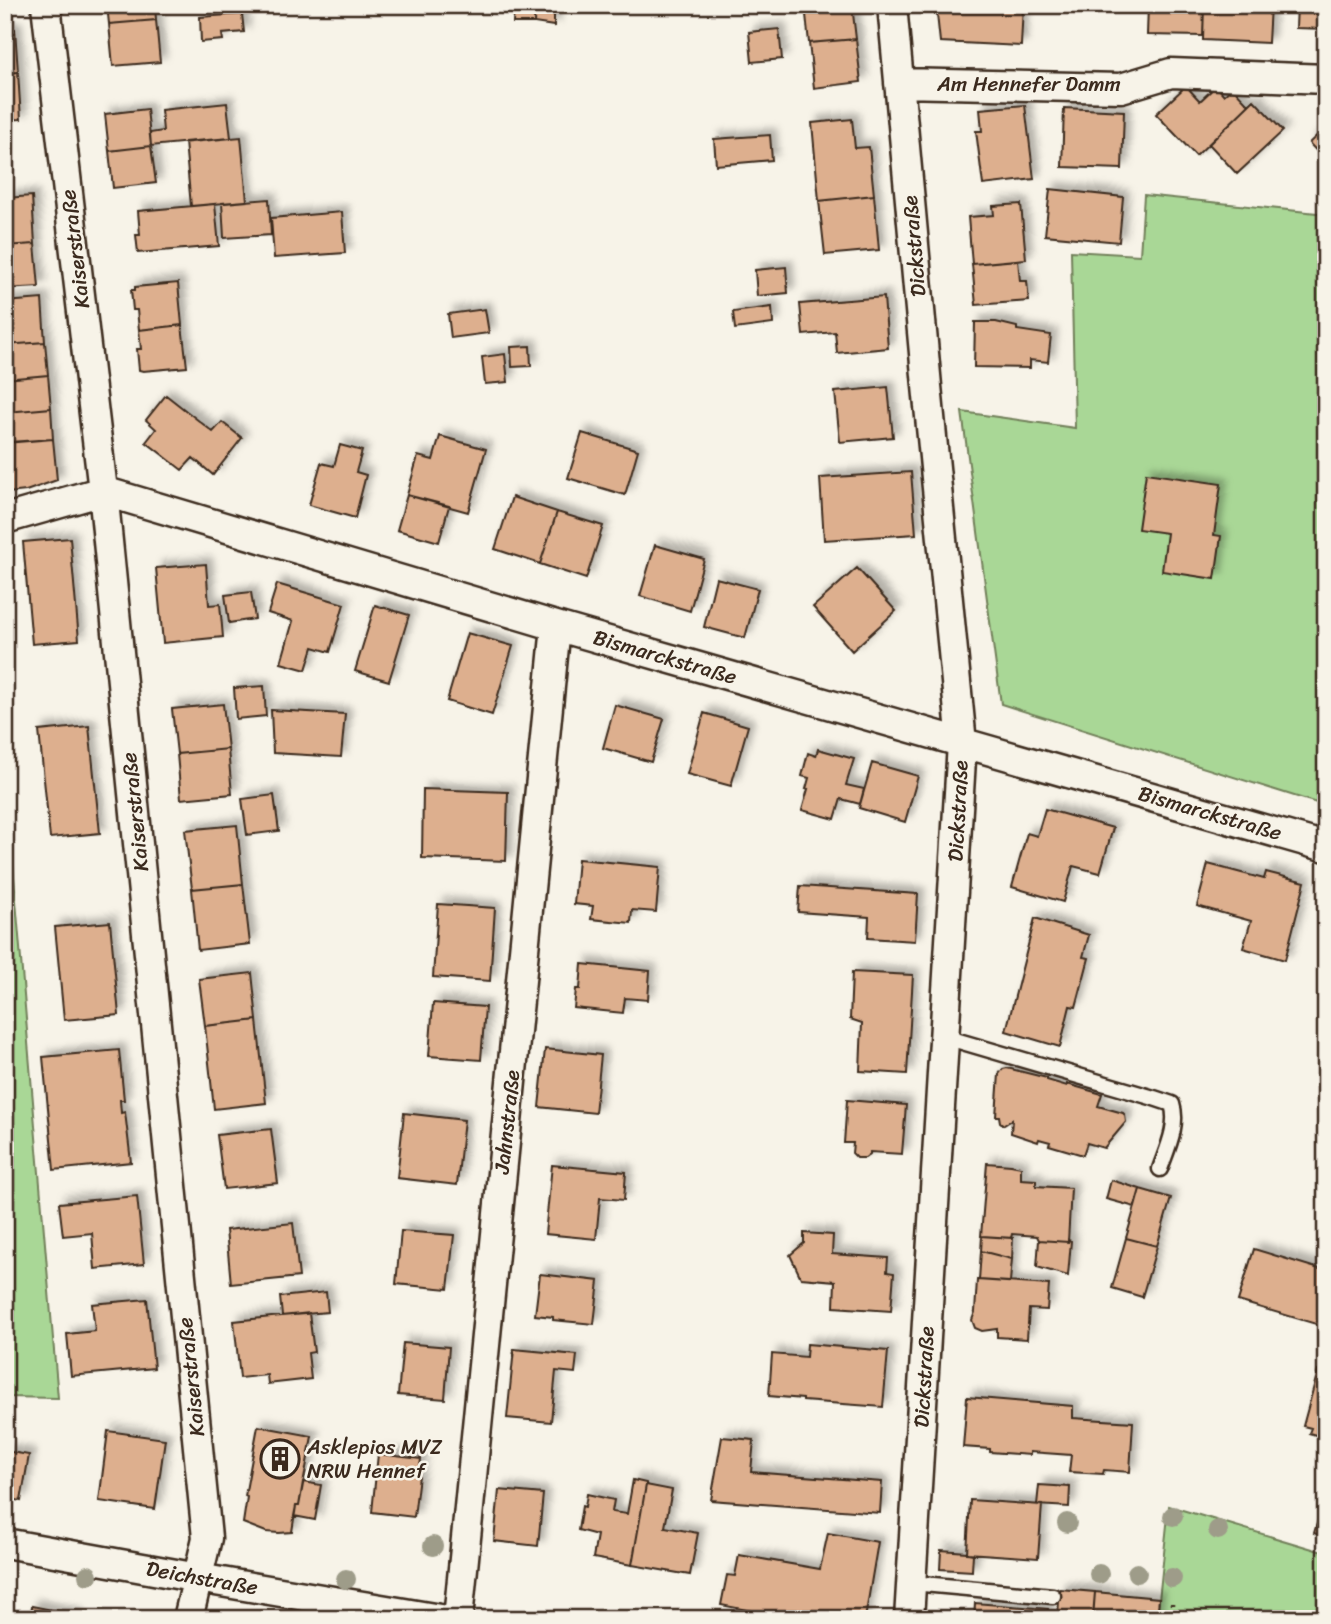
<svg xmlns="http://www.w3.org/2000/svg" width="1331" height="1624" viewBox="0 0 1331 1624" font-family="Sriracha,sans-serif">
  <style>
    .green { fill: #a9d796; stroke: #72805a; stroke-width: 2 }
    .building { fill: #ddaf8e; stroke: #3b2a1e; stroke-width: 2; filter: url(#shadow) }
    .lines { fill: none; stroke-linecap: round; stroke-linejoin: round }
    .service-casing { stroke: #3b2a1e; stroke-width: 19 }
    .minor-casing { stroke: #3b2a1e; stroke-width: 33 }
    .path { stroke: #3b2a1e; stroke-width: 4.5; stroke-dasharray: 2 5; stroke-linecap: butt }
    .service { stroke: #f7f3e8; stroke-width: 14 }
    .minor { stroke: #f7f3e8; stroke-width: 28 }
    .tree { fill: #9e9c89 }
    .labels { text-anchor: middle; stroke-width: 5; stroke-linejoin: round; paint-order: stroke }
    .street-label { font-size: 21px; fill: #3b2a1e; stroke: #f7f3e8 }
    .poi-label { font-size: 21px; fill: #3b2a1e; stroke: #f7f3e8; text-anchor: start }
  </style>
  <defs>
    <filter id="shadow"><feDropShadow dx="6" dy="-6" stdDeviation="3.5" flood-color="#0004"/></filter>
  </defs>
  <rect width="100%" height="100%" fill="#f7f3e8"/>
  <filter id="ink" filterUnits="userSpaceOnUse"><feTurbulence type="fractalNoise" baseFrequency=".0143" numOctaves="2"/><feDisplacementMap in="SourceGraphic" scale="14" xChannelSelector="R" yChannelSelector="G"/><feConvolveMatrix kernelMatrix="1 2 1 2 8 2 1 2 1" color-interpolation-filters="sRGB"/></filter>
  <g filter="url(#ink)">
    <!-- green -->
    <path class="green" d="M1144,195l182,19v592l-325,-102 -39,-292 113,16 -4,-177 69,4z
      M5,770l53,628 -53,-1z
      M1169,1506l157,47v66h-169z"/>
    <!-- building -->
    <path class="building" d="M107,5h48l1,15 -47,4z
      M514,5h21l-1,18h-21z
      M535,5h19v21l-20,-3z
      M805,5h47l4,34 -47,4z
      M936,5h87l-2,41 -81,-4z
      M1148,5h56l-1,31 -56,-1z
      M1204,5h66l-2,38 -65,-3z
      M1297,5h29v24l-30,-1z
      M242,14l2,18 -22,2 1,6 -22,2 -1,-25z
      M156,20l4,42 -47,4 -4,-42z
      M5,29h10l3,43 -13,1z
      M779,29l3,30 -30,3 -3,-30z
      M856,39l5,43 -47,6 -5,-45z
      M18,72l3,47 -16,1v-47z
      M1186,86l14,15 16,-15 8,9 9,-7 16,17 -53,51 -40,-42z
      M1254,100l29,31 -46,43 -28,-30z
      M227,103l4,35 -80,8 -1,-13 13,-2 -2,-21z
      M1025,105l9,74 -51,6 -7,-54h6l-2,-22z
      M1064,108l60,3 -2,58 -60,-2z
      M147,109l4,37 -42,5 -4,-37z
      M852,119l3,29 14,-1 5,48 -55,6 -7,-78z
      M1326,127v34l-17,-18z
      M770,135l2,25 -56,5 -2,-26z
      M241,137l6,64 -56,5 -6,-64z
      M151,146l5,37 -43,5 -4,-37z
      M1050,189l73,8 -4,45 -74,-7z
      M874,195l5,55 -54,5 -6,-54z
      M32,196l3,48 -30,2v-48z
      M269,199l2,36 -47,3 -2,-35z
      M215,204l4,42 -81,7 -2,-18h4l-2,-24z
      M1021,204l5,55 -54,5 -4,-47 26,-2 -1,-9z
      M342,212l3,41 -71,5 -3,-40z
      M35,244l4,43 -34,2v-43z
      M1018,260l2,21h7l2,20 -53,4 -4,-41z
      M786,267l2,26 -31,3 -2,-26z
      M178,283l4,42 -43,5 -2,-20h-4l-2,-20h4v-3z
      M884,297l4,51 -51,5 -2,-21 -32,3 -3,-31z
      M42,299l3,43 -40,3v-43z
      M772,307l1,17 -38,5 -2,-17z
      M485,309l4,24 -38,5 -3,-24z
      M975,322h21l21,5v3l34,5 -3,27 -18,-2v8l-56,-1z
      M182,325l5,42 -44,4 -4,-1 -2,-21h4l-2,-19z
      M45,342l3,33 -43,4v-34z
      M530,346l1,20 -19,1 -1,-20z
      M505,354l3,28 -23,2 -3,-27z
      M48,375l3,33 -44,4 -2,-33z
      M888,387l5,50 -53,5 -5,-50z
      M166,395l47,37 9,-10 20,16 -29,37 -20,-17 -11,12 -36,-28 10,-13 -10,-9z
      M51,408l2,31 -44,3 -2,-30z
      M582,433l56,17 -13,45 -57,-17z
      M440,436l46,13 -18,63 -61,-17 11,-39 15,4z
      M53,439l4,41 -31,11 -18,2 -3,-50z
      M340,445l22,6 -6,21 10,3 -11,43 -46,-13 12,-42 13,3z
      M911,472l5,62 -92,6 -4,-62z
      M1146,473l75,11 -7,51 7,1 -6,43 -53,-8 5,-38 -29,-4z
      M407,495l42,11 -10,36 -42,-12z
      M512,497l45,15 -17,52 -45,-15z
      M557,512l46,14 -17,53 -46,-15z
      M70,538l9,102 -47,4 -9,-102z
      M655,545l49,14 -14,52 -50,-15z
      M206,564l3,41 11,-1 3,33 -60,6 -7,-75z
      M857,568l39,43 -44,40 -39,-44z
      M716,578l42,11 -13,49 -41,-11z
      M277,584l67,20 -14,48 -17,-5 -7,23 -25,-7 12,-42 -25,-8z
      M251,592l4,27 -26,4 -4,-28z
      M375,605l34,10 -20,66 -34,-10z
      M467,633l46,13 -21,69 -45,-14z
      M264,686l2,30 -30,3 -2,-31z
      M223,704l5,45 -51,5 -5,-45z
      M615,705l49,14 -13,43 -48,-14z
      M271,710l74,4 -4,43 -68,-4z
      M704,713l44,13 -17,60 -44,-12z
      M89,726l11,107 -50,5 -11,-107z
      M228,749l4,45 -51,5 -4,-45z
      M818,749l36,10 -8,26 18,4 -4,15 -19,-5 -6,20 -33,-9 6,-21h-2l3,-11 -7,-2 6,-23 8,3z
      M872,763l46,13 -13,46 -46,-14z
      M423,789l85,3 -2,69 -84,-3z
      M274,795l5,36 -32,4 -5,-36z
      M1045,809l68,19 -13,45 -27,-7 -10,36 -51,-15 15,-54 10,3z
      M237,825l6,59 -51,5 -7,-59z
      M578,859l82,8 -4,45 -24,-2 -1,13 -40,-4 2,-13 -19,-2z
      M1208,864l56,15 2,-7 39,10 -20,78 -42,-12 8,-27 -54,-15z
      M243,884l7,60 -52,6 -6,-61z
      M800,886l118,8 -3,47 -47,-3 1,-21 -71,-5z
      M438,904l57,4 -5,73 -57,-4z
      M1035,918l54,17 -6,22 6,1 -13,49 -6,-1 -10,41 -54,-16z
      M110,922l9,93 -55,5 -9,-93z
      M582,964l68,7 -2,29 -23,-2 -2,15 -49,-5 2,-19h4z
      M852,972l61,3 -6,99 -47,-3 2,-48 -12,-4z
      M252,973l5,47 -52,6 -6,-47z
      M433,1003l52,4 -4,53 -52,-4z
      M257,1020l9,83 -52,6 -9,-83z
      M545,1049l56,6 -6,58 -56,-6z
      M119,1050l5,50h-4l1,13 4,-1 6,50 -77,8 -11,-113z
      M1007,1068l40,10v2l20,6v-2l35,10 -4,12 25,7 2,2 1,7 -22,26 -17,-5 -4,12 -34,-10 1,-3 -11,-3 -1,3 -27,-9 1,-13 -8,5 -4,-3 -1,-6h-3l3,-42 4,-5z
      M847,1100l59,5 -4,49 -32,-2v2l-5,4h-8l-5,-5 1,-10h-9z
      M404,1113l60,7 -7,65 -60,-7z
      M271,1129l7,54 -54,6 -7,-54z
      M987,1163l24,2 10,2v12l15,1v6l35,2 -3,54 -29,-2 -2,-4 -25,-2 -1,4 -30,-2z
      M552,1165l74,7 -2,28 -24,-2 -4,41 -51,-5z
      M1111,1180l29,9 -5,18 -29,-8z
      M1140,1189l31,9 -14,48 -31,-8z
      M137,1196l7,68 -49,5 -3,-36 -29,3 -4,-33z
      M293,1223l6,54 -68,7 -5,-54z
      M401,1231l53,4 -6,54 -52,-5z
      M804,1233l29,2 -1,19 56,4 -1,14 7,1 -3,38 -57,-4 1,-26 -34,-3 -11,-23 14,-12z
      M982,1236l31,2 -1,21 -31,-8z
      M1126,1238l31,8 -15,51 -30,-9z
      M1039,1240l29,2v-2l3,1 -3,35 -31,-9z
      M1254,1249l72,22v56l-88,-26z
      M981,1251l31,8 -2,23 -31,-2z
      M540,1274l59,7 -5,43 -41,-4v-3l-18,-2z
      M977,1280l72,5 -2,25 -18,-1 -2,30 -30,-2v-8l-15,2 -7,-3 -3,-8 3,-8z
      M326,1292l2,20 -46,4 -2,-19z
      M147,1299l7,69 -83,8 -4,-42 28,-3 -3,-27z
      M309,1313l5,39 -6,1 3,26 -43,5 -1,-9 -27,3 -6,-57z
      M403,1343l46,4 -4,52 -47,-4z
      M807,1344l81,7 -5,56 -80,-6v-2l-34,-3 3,-42 34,3z
      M514,1349l63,6 -2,18 -19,-2 -5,51 -44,-4z
      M1318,1371l8,3v64l-17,-5 2,-5 -8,-2z
      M967,1397l106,9v12l60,4 -3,50 -26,-2 -1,4 -34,-2 2,-17 -41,-3v3l-40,-3v-3l-27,-2z
      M258,1426l54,10 -13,70h-3l-4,26 -13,1 -13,-1 -23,-9 4,-26 -2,-1z
      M108,1431l57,8 -10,70 -56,-8z
      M722,1437l32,3 -3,32 131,10 -2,31 -169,-13z
      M5,1451l24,4 -8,46 -16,-3z
      M378,1454l43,5 -7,58 -42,-5z
      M633,1480l13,3v2l-14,80 -39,-7 4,-23 -19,-5 4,-24 3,1 2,-13 27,6 -2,12 15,2z
      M303,1482l18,3 -6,35 -21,-4 2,-10h3z
      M646,1485l26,5 -7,37 33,6 -8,42 -58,-10z
      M1039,1485l31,2 -1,20 -32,-2z
      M499,1490l44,4 -5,52 -44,-5z
      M1326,1494v43l-12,-4z
      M970,1500l72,5 -4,53 -71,-5z
      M828,1533l50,9 -13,77h-71l-73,-14 6,-30 8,1 4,-21 81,14z
      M941,1550l26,2v1l6,1 -1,17 -32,-2z
      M1060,1589l35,3 -2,24 -35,-2z
      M1095,1592l64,6 -2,21h-64z
      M975,1603l73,6 -1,10h-73z
      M32,1606l45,9v4h-47z"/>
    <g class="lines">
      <!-- service casing -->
      <g class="service-casing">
        <path id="service" d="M945,1037l209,61 18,6c7,21 -5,45 -12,65
          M912,1583l141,13"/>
      </g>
      <!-- minor casing -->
      <g class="minor-casing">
        <path id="minor" d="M46,5l57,486 104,1047 -19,81
          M892,5l35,381 35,357 -53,876
          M899,83l222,5 50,-15 155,6
          M5,519l98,-28 453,135 770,221
          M5,1543l193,35 242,41
          M458,1619l98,-993"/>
      </g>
      <!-- path -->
      <path class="path" d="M1172,1619v-16"/>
      <!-- service -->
      <use href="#service" class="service"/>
      <!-- minor -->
      <use href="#minor" class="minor"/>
    </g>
    <!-- trees -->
    <g class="tree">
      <circle cx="1173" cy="1516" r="10"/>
      <circle cx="1067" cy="1523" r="10"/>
      <circle cx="1218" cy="1530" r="10"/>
      <circle cx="433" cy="1546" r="10"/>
      <circle cx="1137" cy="1573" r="10"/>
      <circle cx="1099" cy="1574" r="10"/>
      <circle cx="88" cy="1575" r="10"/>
      <circle cx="1172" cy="1578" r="10"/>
      <circle cx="346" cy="1579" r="10"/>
    </g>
  </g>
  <!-- icons -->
  <defs>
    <g id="building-ring" transform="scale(2.0125)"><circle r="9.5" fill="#f7f3e8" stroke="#3b2a1e" stroke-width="1.5"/><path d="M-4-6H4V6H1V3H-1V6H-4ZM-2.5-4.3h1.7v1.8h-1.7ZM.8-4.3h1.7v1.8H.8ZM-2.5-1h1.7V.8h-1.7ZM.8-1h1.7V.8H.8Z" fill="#3b2a1e"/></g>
  </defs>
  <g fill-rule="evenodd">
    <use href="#building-ring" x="280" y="1459"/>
  </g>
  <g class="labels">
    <!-- street labels -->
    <g class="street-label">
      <text x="1029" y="91">Am Hennefer Damm</text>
      <text transform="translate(914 246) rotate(-95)" y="7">Dickstraße</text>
      <text transform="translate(75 249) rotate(-97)" y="7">Kaiserstraße</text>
      <text transform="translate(665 657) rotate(16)" y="7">Bismarckstraße</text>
      <text transform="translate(958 811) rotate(-87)" y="7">Dickstraße</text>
      <text transform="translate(135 812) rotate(-96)" y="7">Kaiserstraße</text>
      <text transform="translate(1210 813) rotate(16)" y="7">Bismarckstraße</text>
      <text transform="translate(507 1122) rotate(-84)" y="7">Jahnstraße</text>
      <text transform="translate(191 1377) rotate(-96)" y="7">Kaiserstraße</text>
      <text transform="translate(924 1377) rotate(-87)" y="7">Dickstraße</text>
      <text transform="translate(202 1578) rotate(10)" y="7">Deichstraße</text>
    </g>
    <!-- poi labels -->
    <g class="poi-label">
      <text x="307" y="1454">Asklepios MVZ<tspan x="307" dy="24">NRW Hennef</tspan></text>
    </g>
  </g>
  <!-- margin -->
  <rect width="1331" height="1624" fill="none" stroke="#f7f3e8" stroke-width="28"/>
  <rect x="14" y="14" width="1303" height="1596" fill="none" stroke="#3b2a1e" stroke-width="2.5" filter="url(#ink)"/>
</svg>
